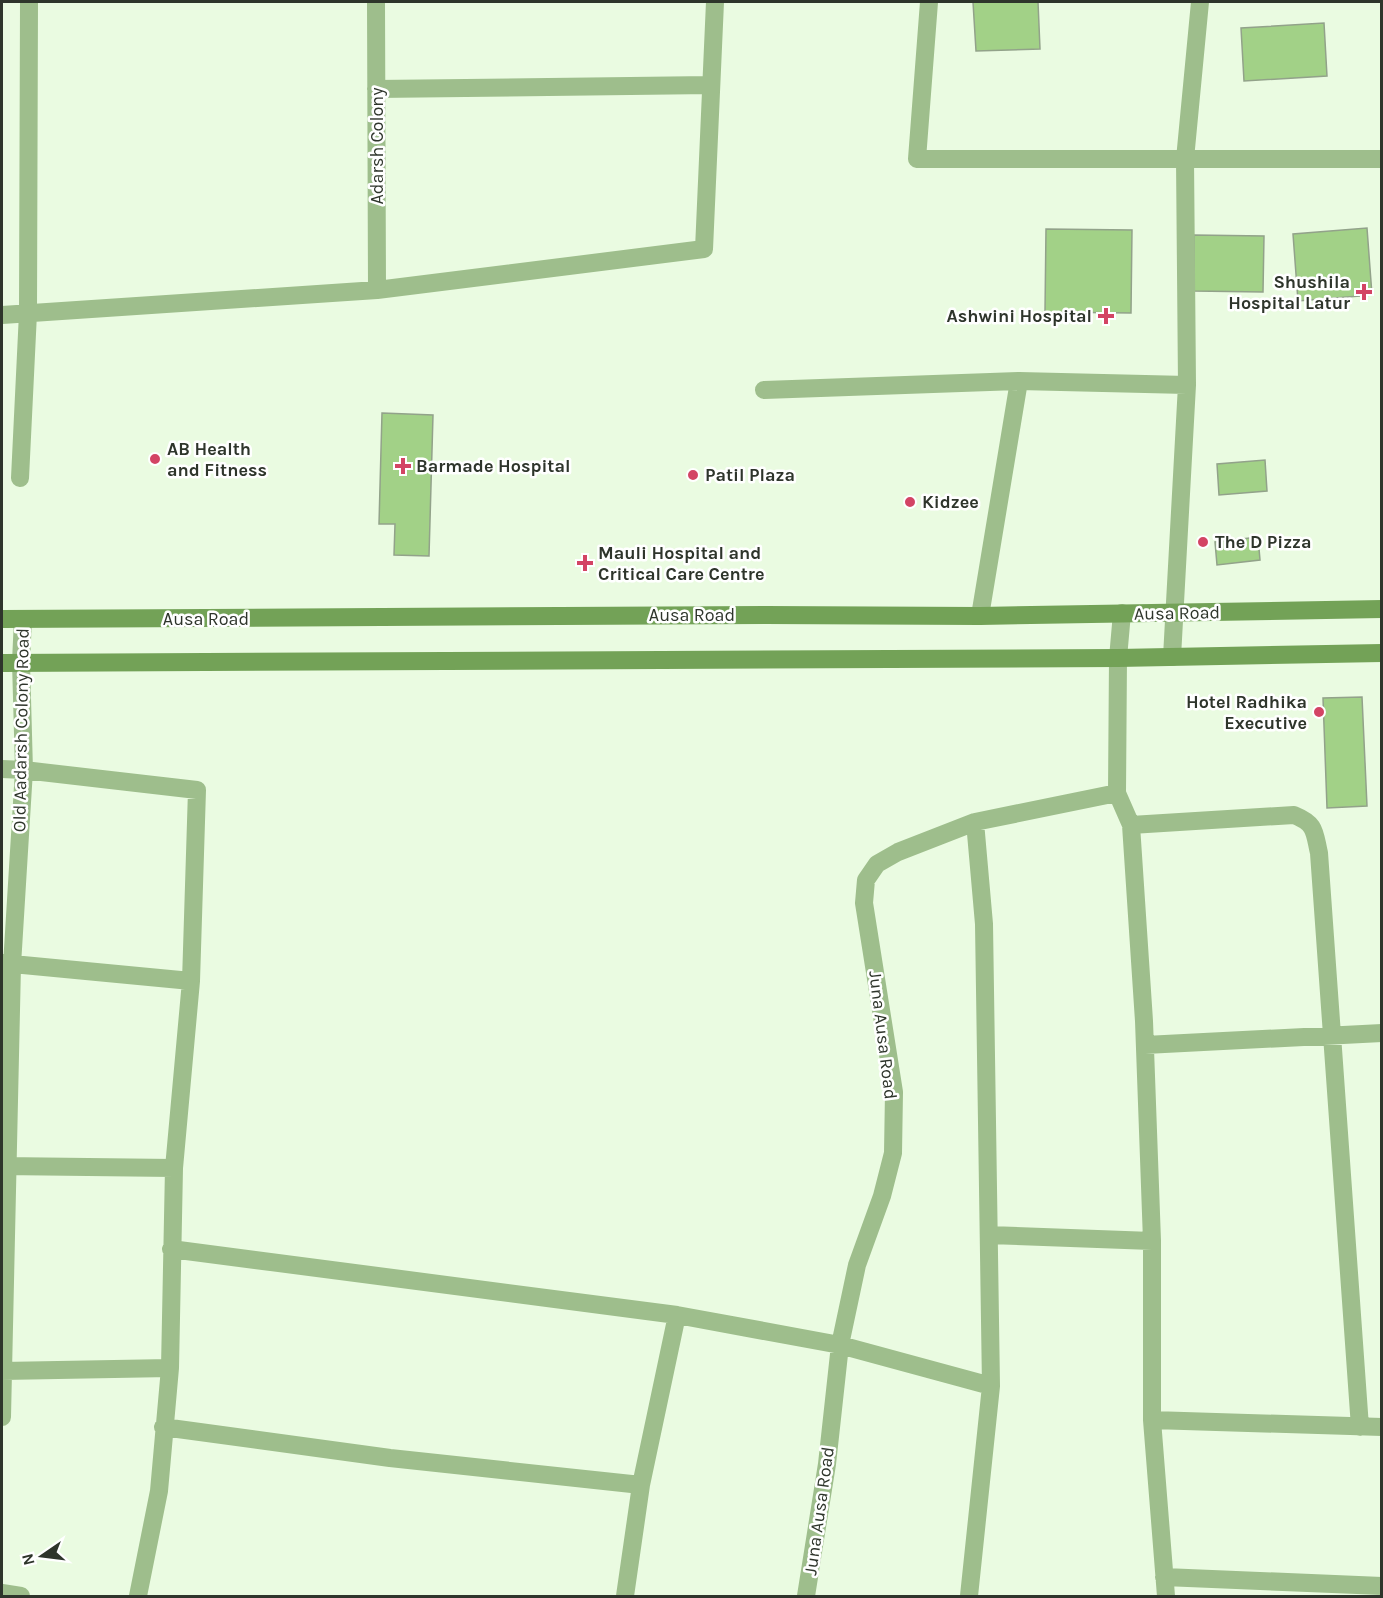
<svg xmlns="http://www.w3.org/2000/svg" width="1383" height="1598" viewBox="0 0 1383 1598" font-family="Karla,sans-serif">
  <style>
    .building { fill: #a2d187; stroke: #92a28a; stroke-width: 1.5 }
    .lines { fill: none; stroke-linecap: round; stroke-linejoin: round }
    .minor { stroke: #9ebe8c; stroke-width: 18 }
    .secondary { stroke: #73a257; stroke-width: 18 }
    .poi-dot { fill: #d34464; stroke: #fff; stroke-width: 2 }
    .labels { text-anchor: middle; stroke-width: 5; stroke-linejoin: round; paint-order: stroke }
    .street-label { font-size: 18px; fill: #2e352b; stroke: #fff }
    .poi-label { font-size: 18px; font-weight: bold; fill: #2e352b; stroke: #fff; text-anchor: start }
  </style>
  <rect width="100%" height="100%" fill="#eafbe1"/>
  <!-- building -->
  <path class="building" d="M973,2h65l2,47 -64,2z
    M1324,23l3,53 -83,5 -3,-53z
    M1367,228l5,67 -74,6 -5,-67z
    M1046,229l86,1 -1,83 -86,-1z
    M1194,235l70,1 -1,56 -69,-1z
    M382,413l51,2 -4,141 -35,-1 1,-31h-16z
    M1265,460l2,31 -48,4 -2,-31z
    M1258,537l2,23 -43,5 -2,-23z
    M1362,697l5,109 -40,2 -4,-110z"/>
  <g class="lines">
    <!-- minor -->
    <path class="minor" d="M376,2l1,288
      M929,2l-12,157h465
      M376,89l335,-4
      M2,315l375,-25 327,-41 11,-247
      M764,390l255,-9
      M20,478l8,-165 1,-311
      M1122,613l-4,45 -1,135 14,32 13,196 8,220v179l14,176
      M980,616l39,-235 168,4
      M1172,657l15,-272 -2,-226 15,-157
      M2,769l22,1 173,20 -6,191 -17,187 -4,200 -11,123 -21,105
      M1131,825l163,-10c22,9 20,16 25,38l41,574
      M2,963l189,18
      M1145,1045l237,-12
      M2,1166l172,2
      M989,1235l163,6
      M677,1315l163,30 151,41
      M2,1371l168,-3
      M2,1417l10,-452 12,-195 -3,-108 2,-43
      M1152,1420l230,7
      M163,1427l227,31 251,27 36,-170 -506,-66
      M1164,1577l218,9
      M2,1593l19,3
      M625,1596l16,-111
      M806,1596l21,-132 13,-119 17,-80 25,-69 11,-43 1,-61 -30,-189 2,-23 11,-16 21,-12 77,-30 142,-29
      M969,1596l22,-210 -7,-462 -9,-102"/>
    <!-- secondary -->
    <path class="secondary" d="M2,619l763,-4 215,1 402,-7
      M2,663l1116,-5 264,-5"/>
  </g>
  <!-- markers -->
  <g class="poi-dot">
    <path d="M1361 283h6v6h6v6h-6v6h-6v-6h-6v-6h6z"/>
    <path d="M1103 307h6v6h6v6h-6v6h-6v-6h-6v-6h6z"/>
    <circle cx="155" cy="459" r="6"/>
    <path d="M400 457h6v6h6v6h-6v6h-6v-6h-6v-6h6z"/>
    <circle cx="693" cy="475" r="6"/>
    <circle cx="910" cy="502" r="6"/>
    <circle cx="1203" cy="542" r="6"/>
    <path d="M582 554h6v6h6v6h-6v6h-6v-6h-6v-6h6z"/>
    <circle cx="1319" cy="712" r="6"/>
  </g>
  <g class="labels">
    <!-- street labels -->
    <g class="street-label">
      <text transform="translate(377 146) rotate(-90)" y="6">Adarsh Colony</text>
      <text transform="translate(1177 613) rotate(-1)" y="6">Ausa Road</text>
      <text x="692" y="621">Ausa Road</text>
      <text x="206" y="625">Ausa Road</text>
      <text transform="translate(21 730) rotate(-89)" y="6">Old Aadarsh Colony Road</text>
      <text transform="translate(883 1035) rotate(83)" y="6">Juna Ausa Road</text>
      <text transform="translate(819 1511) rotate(-82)" y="6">Juna Ausa Road</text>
    </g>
    <!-- poi labels -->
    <g class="poi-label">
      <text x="1350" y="288" text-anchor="end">Shushila<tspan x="1350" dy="21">Hospital Latur</tspan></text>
      <text x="1092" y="322" text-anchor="end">Ashwini Hospital</text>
      <text x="167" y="455">AB Health<tspan x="167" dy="21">and Fitness</tspan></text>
      <text x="416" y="472">Barmade Hospital</text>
      <text x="705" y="481">Patil Plaza</text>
      <text x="922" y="508">Kidzee</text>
      <text x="1215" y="548">The D Pizza</text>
      <text x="598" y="559">Mauli Hospital and<tspan x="598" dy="21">Critical Care Centre</tspan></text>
      <text x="1307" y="708" text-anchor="end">Hotel Radhika<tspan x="1307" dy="21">Executive</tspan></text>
    </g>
  </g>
  <!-- border -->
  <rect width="1383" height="1598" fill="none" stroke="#2e352b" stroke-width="6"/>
  <!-- north arrow -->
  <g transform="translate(42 1556) rotate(256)" stroke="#ffffff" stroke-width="4.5" paint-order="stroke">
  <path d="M0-4.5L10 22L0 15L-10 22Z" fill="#2e352b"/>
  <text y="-9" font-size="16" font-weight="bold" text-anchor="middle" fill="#2e352b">N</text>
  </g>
</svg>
